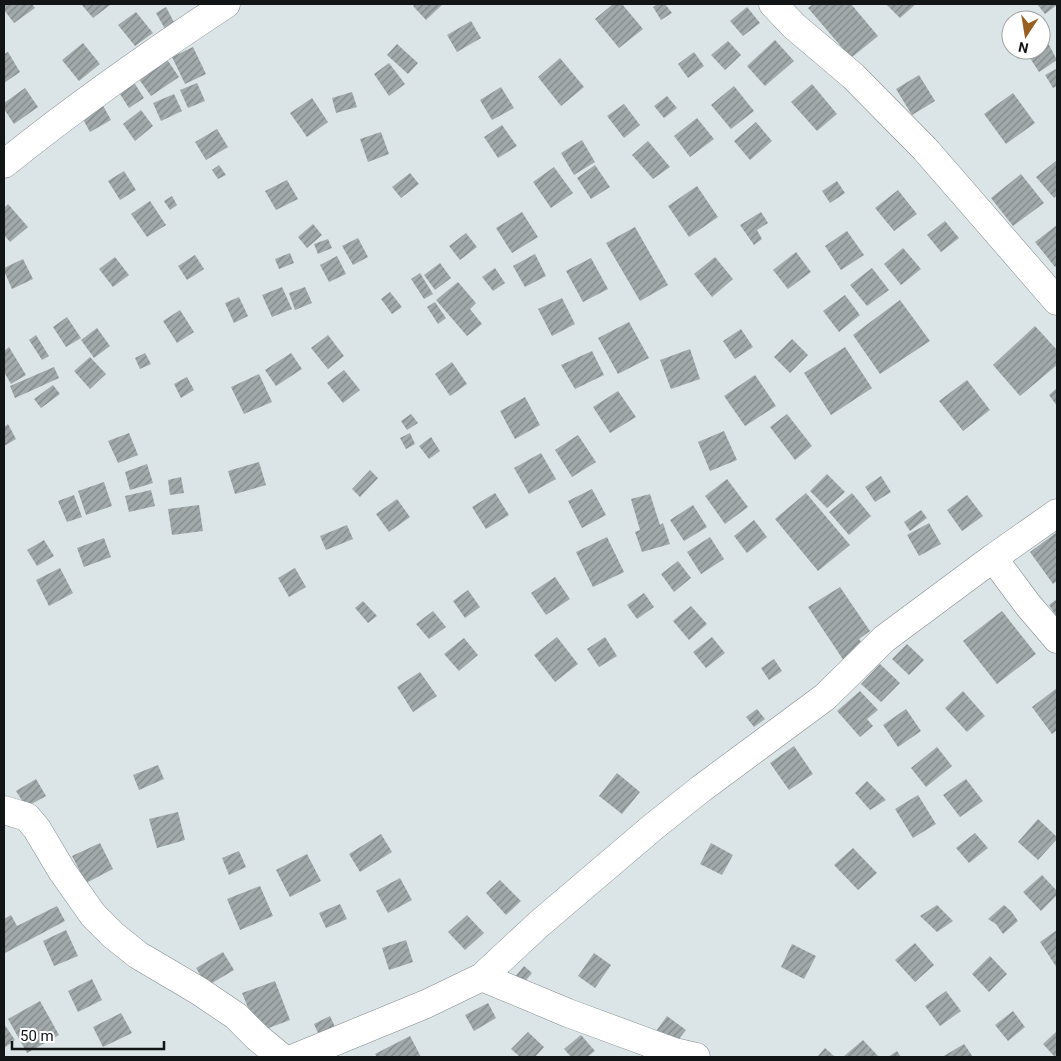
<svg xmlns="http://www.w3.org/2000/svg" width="1061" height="1061" viewBox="0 0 1061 1061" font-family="Roboto,sans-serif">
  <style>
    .building { fill: url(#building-hatch) }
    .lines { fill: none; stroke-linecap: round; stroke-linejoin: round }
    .minor-casing { stroke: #848c8e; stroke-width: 29 }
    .minor { stroke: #fff; stroke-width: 28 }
  </style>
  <defs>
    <pattern id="building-hatch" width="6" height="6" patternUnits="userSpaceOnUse" patternTransform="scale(1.25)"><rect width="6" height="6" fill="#a1a9ab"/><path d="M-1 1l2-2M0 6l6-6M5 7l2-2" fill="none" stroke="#82888a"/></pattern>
  </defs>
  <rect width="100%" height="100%" fill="#dbe4e6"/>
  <!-- building -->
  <path class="building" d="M4,4h28l3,4 -21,15 -10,-13z
    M81,4h27l2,1 -17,13z
    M416,4h27l-17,16 -13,-14z
    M613,4h9l21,25 -24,19 -24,-29z
    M658,4h7l7,9 -11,7 -8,-13z
    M813,4h38l27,32 -27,22 -43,-50z
    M886,4h30l-16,14z
    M1037,4h20v1l-12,9z
    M166,7l9,17 -10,5 -9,-16z
    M747,7l13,16 -17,13 -13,-15z
    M136,12l17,21 -18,13 -17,-21z
    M471,21l10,17 -24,14 -10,-17z
    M775,40l19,21 -29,25 -18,-20z
    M728,41l13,14 -16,15 -14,-15z
    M83,43l17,21 -21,17 -17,-21z
    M1048,43l9,17 -18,12 -11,-17 8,-5h5v-3z
    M397,44l21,19 -10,11 -21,-19z
    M193,47l13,27 -21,10 -13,-27z
    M8,52l12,20 -16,11v-29z
    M694,52l10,14 -16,12 -10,-14z
    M166,58l13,19 -28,19 -13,-18z
    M560,58l24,29 -23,19 -23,-29z
    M389,63l16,21 -16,12 -15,-22z
    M1056,69l1,17 -4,2 -8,-13z
    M919,75l16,26 -23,14 -16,-26z
    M133,81l11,17 -15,10 -11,-17z
    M197,83l8,18 -17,7 -8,-18z
    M812,84l25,30 -20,17 -26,-29z
    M734,86l20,25 -23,18 -20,-24z
    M501,87l13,21 -22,12 -12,-20z
    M25,88l13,19 -24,17 -10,-15v-6z
    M352,92l5,15 -21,6 -4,-15z
    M1013,93l22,30 -29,21 -22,-30z
    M174,94l8,17 -21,10 -8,-18z
    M667,96l10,12 -13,10 -10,-12z
    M312,98l16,24 -21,15 -17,-24z
    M101,102l10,18 -21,12 -10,-18z
    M624,104l16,21 -16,13 -17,-22z
    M141,110l12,16 -18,15 -12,-17z
    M697,118l17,21 -24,18 -16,-21z
    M756,122l16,19 -22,19 -16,-19z
    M502,125l15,21 -19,12 -14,-21z
    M217,129l11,18 -22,13 -11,-18z
    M381,132l8,22 -21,8 -8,-23z
    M582,140l13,22 -21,13 -13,-22z
    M648,141l22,26 -17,12 -21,-24z
    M1057,160v35l-3,3 -18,-21z
    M219,165l7,10 -8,4 -6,-9z
    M595,165l15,22 -19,12 -14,-21z
    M554,167l19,26 -22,15 -18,-26z
    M124,171l12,19 -16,10 -12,-19z
    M410,173l9,11 -18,14 -9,-11z
    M1021,174l23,29 -31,23 -22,-28z
    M287,180l11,19 -22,11 -11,-19z
    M837,181l8,12 -15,10 -8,-12z
    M697,186l21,31 -29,20 -21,-31z
    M898,190l19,24 -23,17 -19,-23z
    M172,196l5,9 -7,5 -6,-9z
    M150,201l16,24 -19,12 -16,-23z
    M8,204l20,23 -18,15 -6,-7v-27z
    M522,212l16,25 -26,16 -16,-25z
    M761,212l7,11 -11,7 5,9 -8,6 -14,-20z
    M945,221l14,17 -18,14 -14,-17z
    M313,224l9,11 -15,13 -9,-11z
    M1057,225v40l-2,2 -20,-25z
    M635,227l33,58 -28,16 -34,-58z
    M847,231l17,24 -23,15 -16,-24z
    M466,233l11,14 -17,13 -11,-14z
    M358,238l10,19 -15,8 -11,-19z
    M328,239l4,9 -14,6 -4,-10z
    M903,248l18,21 -20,16 -17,-21z
    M796,252l15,20 -23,17 -15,-19z
    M290,253l4,10 -15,6 -4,-10z
    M535,254l11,22 -21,11 -12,-21z
    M195,255l9,14 -17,11 -9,-14z
    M337,256l9,18 -17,8 -9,-17z
    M115,257l14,18 -16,12 -14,-18z
    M715,257l18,22 -21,18 -18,-23z
    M591,258l17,31 -25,13 -17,-31z
    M23,259l10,20 -21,10 -8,-18v-3z
    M440,263l11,15 -16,12 -11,-15z
    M495,268l10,15 -12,8 -11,-14z
    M872,268l17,22 -22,16 -17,-21z
    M420,273l13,21 -9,5 -13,-20z
    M458,282l18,21 -6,6 12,15 -15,12 -31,-36z
    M282,287l10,22 -20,8 -10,-22z
    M305,287l7,16 -17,7 -6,-17z
    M390,292l12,15 -10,7 -11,-15z
    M845,295l15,20 -21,17 -16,-21z
    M239,297l9,19 -14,7 -9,-20z
    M562,298l13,26 -23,12 -14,-27z
    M900,300l30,41 -50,33 -27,-39z
    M435,302l11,16 -8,6 -11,-17z
    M180,310l14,22 -17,11 -14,-22z
    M67,317l14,21 -15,9 -13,-20z
    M629,322l20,36 -31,16 -20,-36z
    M1035,326l22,24v15l-37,31 -27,-31z
    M97,328l13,18 -16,12 -13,-18z
    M741,329l12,18 -18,12 -12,-18z
    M36,335l13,21 -7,4 -13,-20z
    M328,335l16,21 -16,13 -17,-21z
    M792,339l16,16 -18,18 -16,-16z
    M9,347l17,28 -15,9 -7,-12v-21z
    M845,347l27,41 -41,27 -27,-42z
    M690,349l10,30 -29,10 -11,-29z
    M592,351l12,24 -29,14 -14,-24z
    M145,353l6,11 -11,5 -5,-11z
    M291,353l11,16 -26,17 -11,-16z
    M90,357l16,17 -16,15 -16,-18z
    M452,362l15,22 -17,12 -15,-22z
    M54,367l5,11 -44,20 -5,-12z
    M344,370l16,20 -17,13 -16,-20z
    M259,374l13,28 -28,12 -13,-27z
    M755,375l21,31 -31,20 -21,-30z
    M187,377l7,13 -13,8 -7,-14z
    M967,380l23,30 -27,21 -24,-30z
    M53,385l7,9 -19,14 -7,-9z
    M1057,388v18l-8,-11z
    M618,391l18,26 -26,16 -17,-26z
    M525,397l15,28 -25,14 -15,-28z
    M411,414l7,9 -11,7 -6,-9z
    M787,414l25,32 -17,14 -25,-33z
    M8,424l8,15 -12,7v-19z
    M724,431l13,29 -27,11 -12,-29z
    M129,433l9,22 -20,8 -10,-22z
    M410,433l5,11 -9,5 -6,-11z
    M578,435l18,27 -24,15 -17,-27z
    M431,437l9,14 -11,8 -10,-13z
    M541,453l15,26 -27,15 -15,-26z
    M259,462l7,23 -31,9 -7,-23z
    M147,464l6,19 -23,7 -5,-18z
    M370,470l8,8 -18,19 -8,-8z
    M827,474l18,18 -18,16 -17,-17z
    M881,476l10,16 -16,10 -10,-15z
    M181,477l3,16 -14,2 -2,-15z
    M727,479l21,28 -23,17 -20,-28z
    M104,482l8,24 -26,9 -8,-24z
    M592,489l14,26 -24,13 -14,-27z
    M151,490l4,16 -26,6 -4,-16z
    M495,493l14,22 -23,14 -14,-22z
    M806,493l44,52 -32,26 -43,-52z
    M852,493l19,23 -22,19 -20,-23z
    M650,494l10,31 3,-2 7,21 -28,8 -7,-20 5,-2 -9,-31z
    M74,495l8,22 -15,5 -9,-21z
    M967,495l16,21 -21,15 -15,-21z
    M397,499l13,18 -21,15 -13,-18z
    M199,505l4,26 -31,4 -4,-26z
    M693,505l14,22 -23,14 -14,-21z
    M921,510l6,8 -17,13 -6,-9z
    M754,520l13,17 -20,16 -13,-17z
    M929,523l12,21 -22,12 -12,-21z
    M347,525l6,14 -27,11 -6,-14z
    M1057,532v49l-4,3 -23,-32z
    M607,537l17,35 -31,15 -17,-35z
    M710,537l14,22 -23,15 -14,-22z
    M104,538l7,19 -27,10 -7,-19z
    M44,540l10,16 -17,10 -10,-16z
    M678,561l13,17 -17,14 -13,-18z
    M60,568l13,25 -24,13 -13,-26z
    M295,568l11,19 -17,10 -11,-19z
    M555,577l15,22 -24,16 -15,-22z
    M840,587l30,44 -11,8 6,8 -21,14 -36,-54z
    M468,590l12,17 -15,11 -12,-17z
    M644,593l10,14 -17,12 -10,-14z
    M1057,599v18l-8,-12z
    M363,601l14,15 -9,7 -13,-15z
    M691,606l16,18 -18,16 -16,-19z
    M433,611l13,16 -17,12 -13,-15z
    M1002,611l34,43 -39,30 -34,-43z
    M557,637l21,27 -23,18 -21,-27z
    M605,637l12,19 -18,11 -12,-18z
    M712,637l13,16 -19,15 -13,-16z
    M464,638l14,17 -19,16 -15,-17z
    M907,644l17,16 -15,15 -17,-16z
    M774,659l8,12 -13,9 -8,-12z
    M880,664l20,19 -19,19 -20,-18z
    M420,672l17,24 -24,16 -16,-25z
    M1057,688v42l-5,4 -20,-27z
    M860,691l18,19 -11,9 6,7 -13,11 -23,-26z
    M963,691l22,25 -18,16 -22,-24z
    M757,709l8,10 -11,8 -8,-10z
    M906,709l15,22 -23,16 -15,-22z
    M794,746l19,28 -24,16 -19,-27z
    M937,747l15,19 -26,21 -15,-19z
    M158,765l6,14 -25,11 -6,-15z
    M617,773l23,19 -18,22 -23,-18z
    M36,779l10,17 -20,11 -10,-16z
    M966,779l17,22 -23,16 -17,-22z
    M867,781l19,19 -16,10 -15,-17z
    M918,795l18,29 -23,14 -18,-29z
    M178,812l7,28 -28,8 -8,-29z
    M1038,819l19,18v2l-19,21 -20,-18z
    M975,833l13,15 -19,15 -13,-15z
    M381,834l11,18 -32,20 -11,-18z
    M100,843l13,26 -27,14 -14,-27z
    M711,843l22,12 -11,20 -22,-11z
    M853,848l24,25 -19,17 -24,-25z
    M239,851l7,16 -17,8 -7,-17z
    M307,854l14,27 -31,16 -14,-27z
    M1042,875l15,16v4l-16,16 -18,-19z
    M400,878l12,22 -24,13 -12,-22z
    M500,880l21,21 -15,14 -20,-22z
    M260,886l13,30 -33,14 -13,-31z
    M340,904l7,15 -21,9 -7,-15z
    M937,905l16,16 -16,11 -17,-16z
    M1004,905l7,6 7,10 -15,13 -7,-10 -8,-5z
    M57,906l8,15 -60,32 -1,-34 7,-4 6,11z
    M467,915l17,18 -19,17 -17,-18z
    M66,930l12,26 -24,10 -11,-25z
    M1057,930v38l-17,-26z
    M406,940l7,22 -24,8 -7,-22z
    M915,943l19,22 -19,17 -20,-22z
    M792,944l24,12 -12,23 -23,-12z
    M223,952l11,18 -27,16 -11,-18z
    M594,953l17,12 -16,23 -17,-12z
    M990,956l17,18 -18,18 -17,-18z
    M524,966l8,7 -10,12 -8,-7z
    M92,979l10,21 -24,12 -10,-21z
    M275,981l15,39 -32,12 -16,-39z
    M946,991l15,20 -21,15 -15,-20z
    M40,1001l19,34 -32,18 -19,-34z
    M488,1003l8,15 -22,13 -9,-16z
    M1013,1011l12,16 -17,14 -13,-16z
    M121,1013l11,20 -29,14 -10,-20z
    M330,1016l5,11 -16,8 -5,-11z
    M667,1016l19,14 -14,18 -18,-14z
    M4,1024l11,16 -11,8z
    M1057,1031v26h-2l-12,-13z
    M528,1032l16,15 -9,10h-15l-9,-8z
    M581,1035l14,16 -8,6h-16l-7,-8z
    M410,1036l11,21h-44l-2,-3z
    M863,1040l16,17h-36z
    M964,1044l9,13h-31z
    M825,1048l10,9h-18z
    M897,1051l4,6h-13z"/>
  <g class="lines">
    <!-- minor casing -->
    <g class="minor-casing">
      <path id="minor" d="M773,4l21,22 59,50 72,73 132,152
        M4,164c71,-57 146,-110 222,-160
        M993,558l64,-45
        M4,810l23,7 10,12 25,42 31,44 20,20 25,20 61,36 37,25 21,21 24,20
        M482,977l86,36 106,39 22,5
        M297,1057l129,-53 56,-27 57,-53 114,-97 49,-39 123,-91 59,-58 109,-81 35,47 29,34"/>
    </g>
    <!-- minor -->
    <use href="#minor" class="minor"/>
  </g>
  <!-- border -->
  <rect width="1061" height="1061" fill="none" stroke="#121516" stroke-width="10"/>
  <!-- north arrow -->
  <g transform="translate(1026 35) rotate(192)"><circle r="24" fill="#ffffff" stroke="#a0a1a2"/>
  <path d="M0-4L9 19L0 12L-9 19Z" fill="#995f1e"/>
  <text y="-8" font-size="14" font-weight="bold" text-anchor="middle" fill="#121516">N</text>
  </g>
  <!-- scale -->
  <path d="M12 1041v8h152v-8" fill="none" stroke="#121516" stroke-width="2.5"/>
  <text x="20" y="1041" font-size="15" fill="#121516" stroke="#ffffff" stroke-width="4" paint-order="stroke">50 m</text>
</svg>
